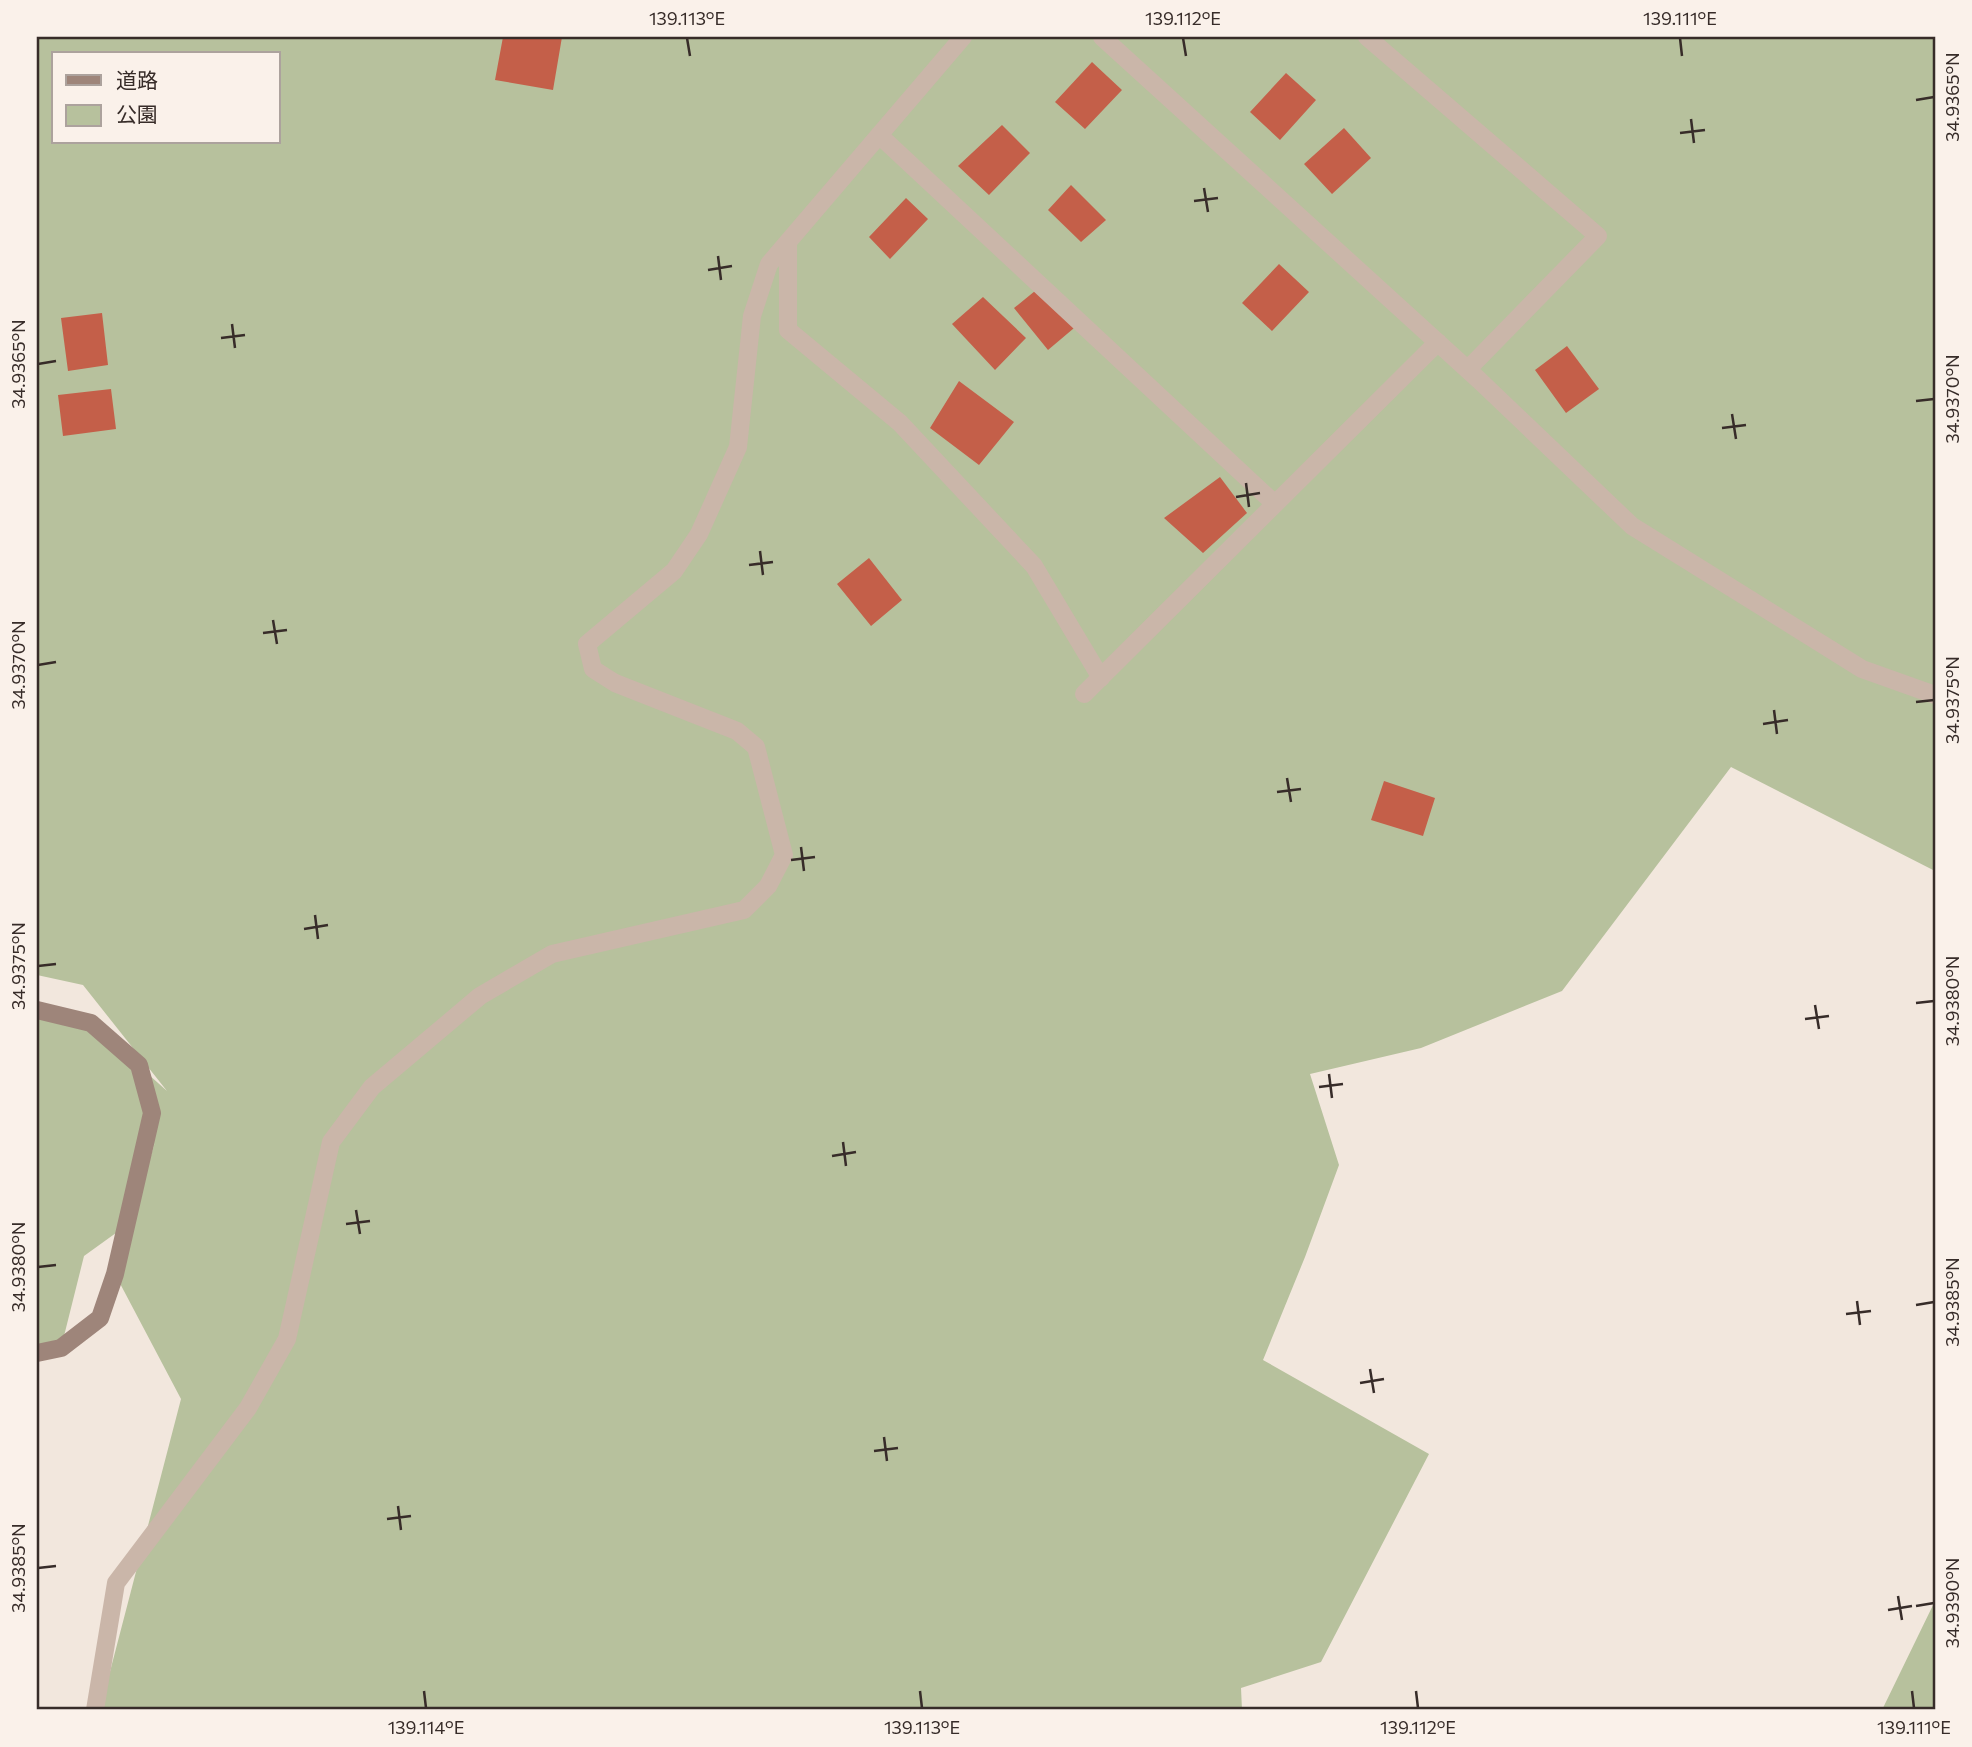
<svg xmlns="http://www.w3.org/2000/svg" width="1972" height="1747" viewBox="0 0 1972 1747" font-family="Commissioner,'Noto Sans JP',sans-serif">
  <style>
    .green { fill: #b7c19d; fill-rule: evenodd }
    .building { fill: #c45f49 }
    .lines { fill: none; stroke-linecap: round; stroke-linejoin: round }
    .street { stroke: #cab6a9; stroke-width: 18 }
    .secondary { stroke: #9e857a; stroke-width: 18 }
    .ticks { fill: none; stroke: #372c29; stroke-width: 2.5 }
    .neatline { fill: none; stroke: #372c29; stroke-width: 2.5 }
    .ticks-label { font-size: 18px; text-anchor: middle; fill: #372c29 }
  </style>
  <rect width="100%" height="100%" fill="#f2e7dd"/>
  <!-- green -->
  <path class="green" d="M37,37h1898v834l-204,-104 -169,224 -141,57 -111,26 29,91 -34,92 -42,103 166,94 -108,208 -80,26 1,22h-1142l81,-311 -66,-125 40,-132 -28,83 -43,31 -23,92h-24v-338l54,13 76,68 -84,-106 -46,-10zM54,54h224v88h-224z
    M1935,1601v109h-53z"/>
  <!-- building -->
  <path class="building" d="M503,37h59l-9,53 -58,-10z
    M1092,62l30,28 -37,39 -30,-27z
    M1286,73l30,27 -36,40 -30,-28z
    M1002,125l28,28 -41,42 -31,-29z
    M1344,128l27,30 -39,36 -28,-30z
    M1071,185l35,35 -25,22 -33,-32z
    M906,198l22,21 -38,40 -21,-22z
    M1279,264l30,28 -37,39 -30,-28z
    M1046,282l34,41 -32,27 -34,-42z
    M983,297l43,41 -31,32 -43,-46z
    M102,313l6,52 -40,6 -7,-53z
    M1567,346l32,43 -33,24 -31,-43z
    M959,381l55,41 -35,43 -49,-37z
    M111,389l5,40 -53,7 -5,-41z
    M1220,477l27,36 -44,40 -39,-35z
    M869,558l33,42 -31,26 -34,-42z
    M1384,781l51,17 -12,38 -52,-16z"/>
  <g class="lines">
    <!-- street -->
    <path class="street" d="M1102,37l377,343 153,146 230,143 73,26
      M1367,37l231,199 -130,133
      M879,135l396,369
      M788,242v88l112,93 134,143 67,112
      M1084,694l354,-352
      M95,1710l21,-127 132,-175 39,-69 44,-197 41,-55 108,-91 72,-42 192,-44 24,-24 16,-31 -28,-108 -19,-16 -122,-48 -22,-14 -6,-25 87,-73 25,-37 39,-87 14,-131 17,-52 194,-227"/>
    <!-- secondary -->
    <path class="secondary" d="M37,1010l54,13 48,42 13,48 -37,161 -15,44 -39,30 -24,5"/>
  </g>
  <!-- ticks -->
  <path class="ticks" d="M687,38l3,18M1183,38l3,18M1680,38l2,18M1916,100l18,-3M1691,119l3,24M1680,133l25,-3M1204,188l4,24M1194,201l24,-3M718,256l3,24M708,270l24,-4M232,324l3,24M221,338l24,-3M38,364l18,-3M1916,401l18,-2M1732,414l4,25M1722,428l24,-3M1246,483l3,24M1236,497l24,-4M760,551l3,24M749,565l24,-3M273,620l4,24M263,633l24,-3M38,665l18,-3M1916,702l18,-2M1774,710l3,24M1763,724l25,-4M1287,778l4,24M1277,792l24,-3M801,847l3,24M791,860l24,-3M315,915l3,24M304,929l24,-4M38,966l18,-2M1916,1003l18,-2M1815,1005l4,24M1805,1019l24,-3M1329,1074l3,24M1319,1087l24,-3M843,1142l3,24M832,1156l24,-4M356,1210l4,24M346,1224l24,-3M38,1267l18,-2M1857,1301l3,24M1916,1305l18,-3M1846,1314l25,-3M1370,1369l4,24M1360,1383l24,-4M884,1437l3,24M874,1451l24,-3M398,1506l3,24M387,1519l24,-3M38,1568l18,-2M1898,1596l4,24M1916,1606l18,-3M1888,1610l24,-4M424,1691l2,17M920,1691l2,17M1416,1691l2,17M1912,1691l2,17"/>
  <!-- border -->
  <rect width="1972" height="1747" fill="none" stroke="#faf1ea" stroke-width="77"/>
  <!-- legend -->
  <rect x="52" y="52" width="228" height="91" fill="#faf1ea" stroke="#aca29d" stroke-width="2"/>
  <rect x="66" y="75" width="35" height="10" fill="#9e857a" stroke="#aca29d" stroke-width="2"/>
  <text x="116" y="88" font-size="21" fill="#372c29">道路</text>
  <rect x="66" y="105" width="35" height="21" fill="#b7c19d" stroke="#aca29d" stroke-width="2"/>
  <text x="116" y="122" font-size="21" fill="#372c29">公園</text>
  <rect x="38" y="38" width="1896" height="1670" class="neatline"/>
  <g class="ticks-label">
    <text x="687" y="25">139.113°E</text>
    <text x="1183" y="25">139.112°E</text>
    <text x="1680" y="25">139.111°E</text>
    <text transform="translate(1953 97) rotate(-90)" y="6">34.9365°N</text>
    <text transform="translate(19 364) rotate(-90)" y="6">34.9365°N</text>
    <text transform="translate(1953 399) rotate(-90)" y="6">34.9370°N</text>
    <text transform="translate(19 665) rotate(-90)" y="6">34.9370°N</text>
    <text transform="translate(1953 700) rotate(-90)" y="6">34.9375°N</text>
    <text transform="translate(19 966) rotate(-90)" y="6">34.9375°N</text>
    <text transform="translate(1953 1001) rotate(-90)" y="6">34.9380°N</text>
    <text transform="translate(19 1267) rotate(-90)" y="6">34.9380°N</text>
    <text transform="translate(1953 1302) rotate(-90)" y="6">34.9385°N</text>
    <text transform="translate(19 1568) rotate(-90)" y="6">34.9385°N</text>
    <text transform="translate(1953 1603) rotate(-90)" y="6">34.9390°N</text>
    <text x="426" y="1734">139.114°E</text>
    <text x="922" y="1734">139.113°E</text>
    <text x="1418" y="1734">139.112°E</text>
    <text x="1914" y="1734">139.111°E</text>
  </g>
</svg>
